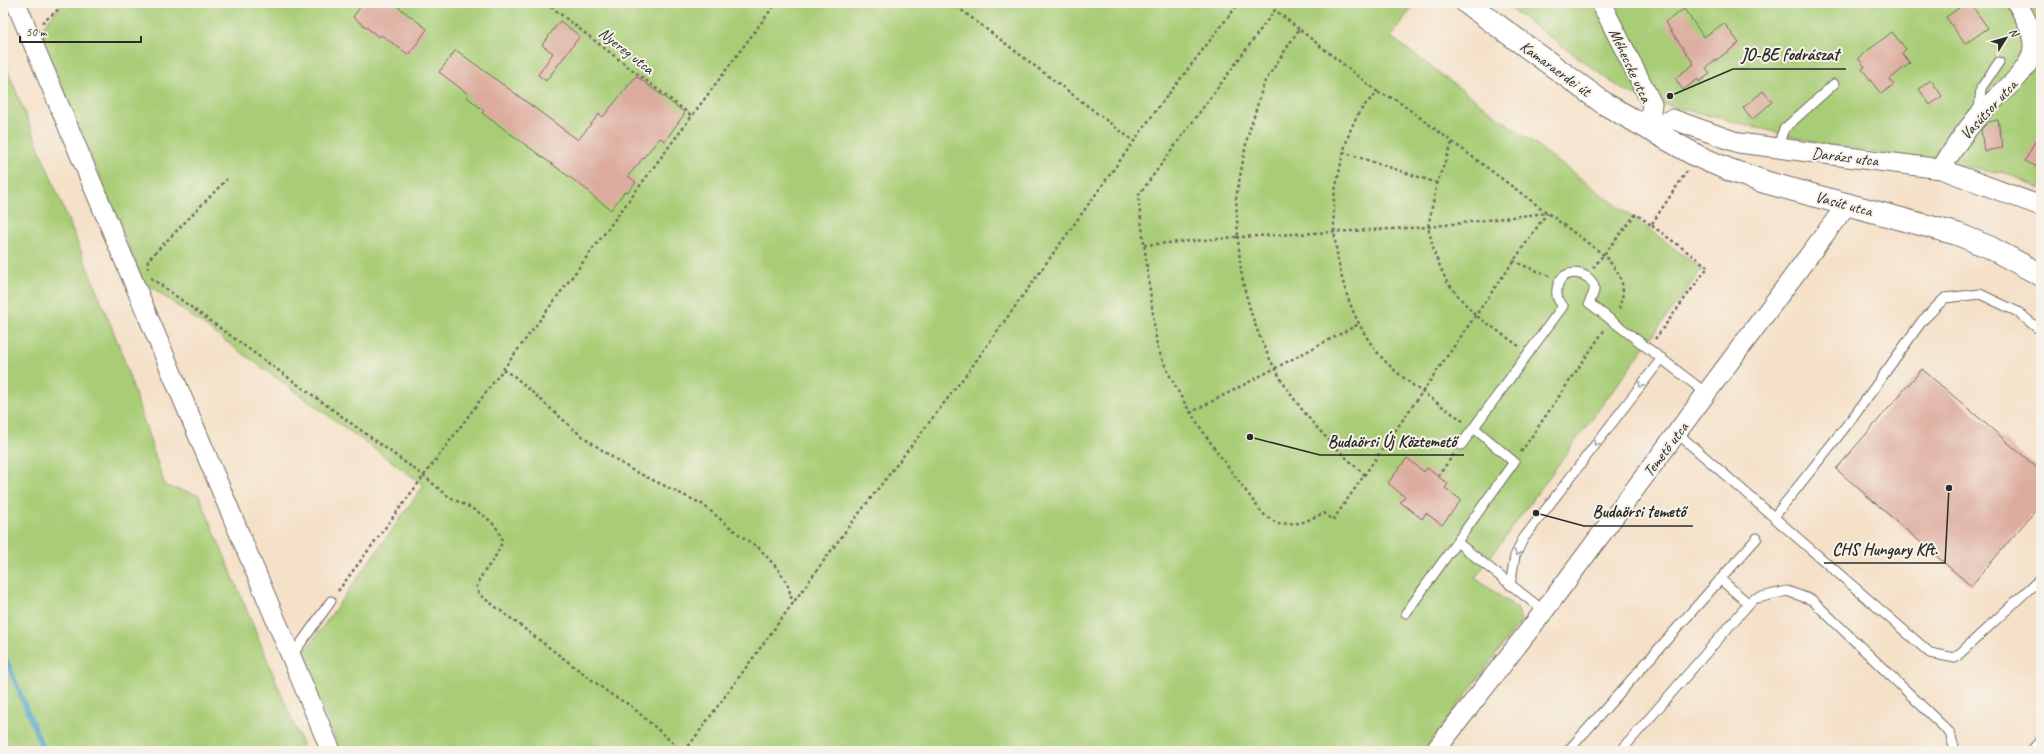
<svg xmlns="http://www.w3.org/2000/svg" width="2044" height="754" viewBox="0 0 2044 754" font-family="Caveat,sans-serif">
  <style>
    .green { fill: #a9cd77; stroke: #6a7c51 }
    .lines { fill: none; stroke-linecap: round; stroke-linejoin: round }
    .stream { stroke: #4fa6cb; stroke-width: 5 }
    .building { fill: #dcab9d }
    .service-casing { stroke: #726a62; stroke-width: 11 }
    .minor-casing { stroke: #726a62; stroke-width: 21 }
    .tertiary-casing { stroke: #726a62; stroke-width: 24 }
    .path { stroke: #726a62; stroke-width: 2.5; stroke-dasharray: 3 3; stroke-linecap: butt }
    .service { stroke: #fff; stroke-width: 9 }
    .minor { stroke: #fff; stroke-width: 19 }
    .tertiary { stroke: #fff; stroke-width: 22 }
    .oneway { stroke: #a0a0a0 }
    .labels { text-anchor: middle; stroke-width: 4; stroke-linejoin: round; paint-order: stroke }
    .street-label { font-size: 16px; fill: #2b2b2b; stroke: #f7f3e8 }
    .leader { fill: none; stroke: #2b2b2b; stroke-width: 1.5 }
    .callout-dot { fill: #2b2b2b; stroke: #f7f3e8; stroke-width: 1.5 }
    .callout-label { font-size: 17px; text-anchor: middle; font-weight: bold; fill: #2b2b2b; stroke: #f7f3e8; stroke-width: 4; stroke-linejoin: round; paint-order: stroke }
  </style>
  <rect width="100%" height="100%" fill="#f7f3e8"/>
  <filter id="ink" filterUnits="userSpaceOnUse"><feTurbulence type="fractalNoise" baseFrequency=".025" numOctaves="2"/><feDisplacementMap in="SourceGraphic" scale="8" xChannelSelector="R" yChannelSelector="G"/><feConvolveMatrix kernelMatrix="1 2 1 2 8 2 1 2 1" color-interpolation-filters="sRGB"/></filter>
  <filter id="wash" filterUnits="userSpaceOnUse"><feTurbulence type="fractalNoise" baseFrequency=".012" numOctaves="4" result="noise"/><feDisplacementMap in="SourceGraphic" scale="16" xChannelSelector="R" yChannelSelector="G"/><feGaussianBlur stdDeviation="0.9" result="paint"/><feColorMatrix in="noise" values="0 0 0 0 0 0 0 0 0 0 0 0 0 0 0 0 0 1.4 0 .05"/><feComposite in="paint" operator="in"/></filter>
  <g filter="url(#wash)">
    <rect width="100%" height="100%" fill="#f5e0c8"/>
    <!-- green -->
    <path class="green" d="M62,3h1353l-24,34 311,232 -227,309 43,31 3,12 -97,130h-1084l-39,-94 123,-172 -281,-204 -104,-249z
      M1503,3h538v185l-36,-15 -183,-29 -179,-45 -20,-9z
      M3,59l117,289 45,138 34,9 106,256h-302z"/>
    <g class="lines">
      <!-- stream -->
      <path class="stream" d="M3,652l41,99"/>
    </g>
    <g id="blocks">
      <!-- building -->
      <path class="building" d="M363,3h30l34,26 -18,26 -28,-20 -2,2 -26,-20z
        M1966,3h4l18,25 -23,16 -19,-27z
        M1684,9l20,28 20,-14 15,20 -33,25 4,6 -11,8 -1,-3 -15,11 -8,-12 19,-14 -29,-42z
        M560,21l20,15 -34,45 -8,-6 15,-22 -11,-8z
        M1892,32l14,17 -4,4 8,10 -20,16 4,5 -13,10 -19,-25 3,-2 -7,-9z
        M456,50l122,90 21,-26 4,3 33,-41 49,37 -20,28 -5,-3 -32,38 8,6 -9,11 -2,-2 -14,19 -22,-17 1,-1 -108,-79 2,-2 -17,-14 1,-3 -29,-22z
        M1931,80l11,16 -12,9 -11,-16z
        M1763,91l9,11 -20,18 -9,-12z
        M1998,120l5,28 -19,3 -3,-21 7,-8z
        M2041,130v39l-16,-8z
        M1922,369l119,102v33l-70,82 -135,-117z
        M1407,458l17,14 3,-4 21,16 -3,4 16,12 -19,25 -16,-12 -4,6 -22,-17 5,-5 -17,-14z"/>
    </g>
  </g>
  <g filter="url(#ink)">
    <use href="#blocks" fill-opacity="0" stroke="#726a62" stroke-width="1"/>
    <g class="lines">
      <!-- service casing -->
      <g class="service-casing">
        <path id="service" d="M1979,111l2,-23 18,-26
          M1777,148l7,-19 50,-45
          M1677,433l253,220 25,5 86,-80
          M1461,445l102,-139c-5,-6 -7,-9 -6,-17 3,-26 40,-16 37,2 -1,4 -3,8 -5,12l117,90
          M1774,517l80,-101 68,-95 23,-23 35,-4 38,18 23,19
          M1458,543l86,68
          M1720,579l29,25
          M1510,585l5,-29 8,-17 139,-181
          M1406,613l108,-151 -40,-34
          M291,657l40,-56
          M1568,751l189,-213
          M1621,751l132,-152 34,-8 25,9 138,133 5,18
          M2031,751l10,-11"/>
      </g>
      <!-- minor casing -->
      <g class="minor-casing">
        <path id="minor" d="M16,3l315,748
          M1601,3l51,101 -4,26
          M1648,130l24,-11 67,24 202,26 100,37
          M1941,169c11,-19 23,-36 37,-53 15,-19 55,-43 55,-70 0,-16 -9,-30 -16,-43
          M1435,751l109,-140 304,-408"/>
      </g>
      <!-- tertiary casing -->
      <g class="tertiary-casing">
        <path id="tertiary" d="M1467,3l138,101 92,52 35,15 36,12 189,51 32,13 52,28"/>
      </g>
      <!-- path -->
      <path class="path" d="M546,3l146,113
        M952,3l183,139
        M42,23l24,-20
        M1299,29l-24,-19 -137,186 19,150c23,62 67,114 105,167l16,11 23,-1 23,-10 9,7 214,-307
        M1452,143l-15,40 -9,44 7,28 12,27 13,16 14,16 45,32
        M1343,152l94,31
        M1144,245l94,-8 -2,-39 11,-59 17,-56 35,-54 80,64
        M1513,261l36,15
        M1593,268l43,-54 15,11
        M148,269v-9l79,-81
        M151,278l273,198c8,6 15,14 24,20 20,12 49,20 54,45 -5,19 -18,27 -24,42 -2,4 -1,8 2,12l133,101 17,9 52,46
        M1655,339l53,-72 -57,-42 36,-54
        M503,370l11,6 64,57 31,22 23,15 70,34 39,32 18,12 20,22 9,16 5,18
        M1190,413l169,-89
        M1463,421c-25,-18 -52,-35 -75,-57 -41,-40 -57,-110 -54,-165 1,-12 5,-24 7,-36 5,-24 15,-57 38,-70l16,6 209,156c16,18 25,31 14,55
        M1521,452l84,-123
        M1365,475c-65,-58 -105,-111 -123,-198 -2,-13 -3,-27 -4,-40l190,-10 118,-14
        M1438,476l16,-22
        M338,591l438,-588
        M685,751l162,-222 121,-157 189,-263 82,-106"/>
      <!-- service -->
      <use href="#service" class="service"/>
      <!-- minor -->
      <use href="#minor" class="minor"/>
      <!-- tertiary -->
      <use href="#tertiary" class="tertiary"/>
    </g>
    <!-- one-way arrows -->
    <defs><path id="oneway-chevron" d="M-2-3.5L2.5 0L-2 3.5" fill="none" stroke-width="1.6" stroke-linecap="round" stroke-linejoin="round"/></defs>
    <g class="oneway">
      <use href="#oneway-chevron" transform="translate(1641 385) rotate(128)"/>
      <use href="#oneway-chevron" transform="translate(1596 443) rotate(127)"/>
      <use href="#oneway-chevron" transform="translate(1517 553) rotate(113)"/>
    </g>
  </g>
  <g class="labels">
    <!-- street labels -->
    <g class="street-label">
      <text transform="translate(627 50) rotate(38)" y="6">Nyereg utca</text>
      <text transform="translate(1631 65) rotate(65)" y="6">Méhecske utca</text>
      <text transform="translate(1556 68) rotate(36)" y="6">Kamaraerdei út</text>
      <text transform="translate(1988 109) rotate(-47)" y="6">Vasútsor utca</text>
      <text transform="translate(1845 156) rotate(7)" y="6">Darázs utca</text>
      <text transform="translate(1844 203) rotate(15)" y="6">Vasút utca</text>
      <text transform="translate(1665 449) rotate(-53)" y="6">Temető utca</text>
    </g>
  </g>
  <!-- callouts -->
  <path class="leader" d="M1670 96L1733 69H1846M1250 437L1320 455H1464M1536 513L1584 526H1693M1949 488L1945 563H1824"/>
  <g class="callout-dot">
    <circle cx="1670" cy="96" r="4"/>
    <circle cx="1250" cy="437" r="4"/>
    <circle cx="1536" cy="513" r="4"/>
    <circle cx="1949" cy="488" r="4"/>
  </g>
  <g class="callout-label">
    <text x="1790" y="60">JO-BE fodrászat</text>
    <text x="1392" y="447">Budaörsi Új Köztemető</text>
    <text x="1639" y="517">Budaörsi temető</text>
    <text x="1885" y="555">CHS Hungary Kft.</text>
  </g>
  <!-- margin -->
  <rect width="2044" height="754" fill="none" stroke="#f7f3e8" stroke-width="16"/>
  <!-- north arrow -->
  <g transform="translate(2006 38) rotate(53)" stroke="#f7f3e8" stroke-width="3" paint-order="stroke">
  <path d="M0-3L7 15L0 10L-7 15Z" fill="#2b2b2b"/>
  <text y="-6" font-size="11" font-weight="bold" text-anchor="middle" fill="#2b2b2b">N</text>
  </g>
  <!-- scale -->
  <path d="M20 36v6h121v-6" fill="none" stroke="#2b2b2b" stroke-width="2"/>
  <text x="26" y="36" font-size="12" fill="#2b2b2b" stroke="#f7f3e8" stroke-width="3" paint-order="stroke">50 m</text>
</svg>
